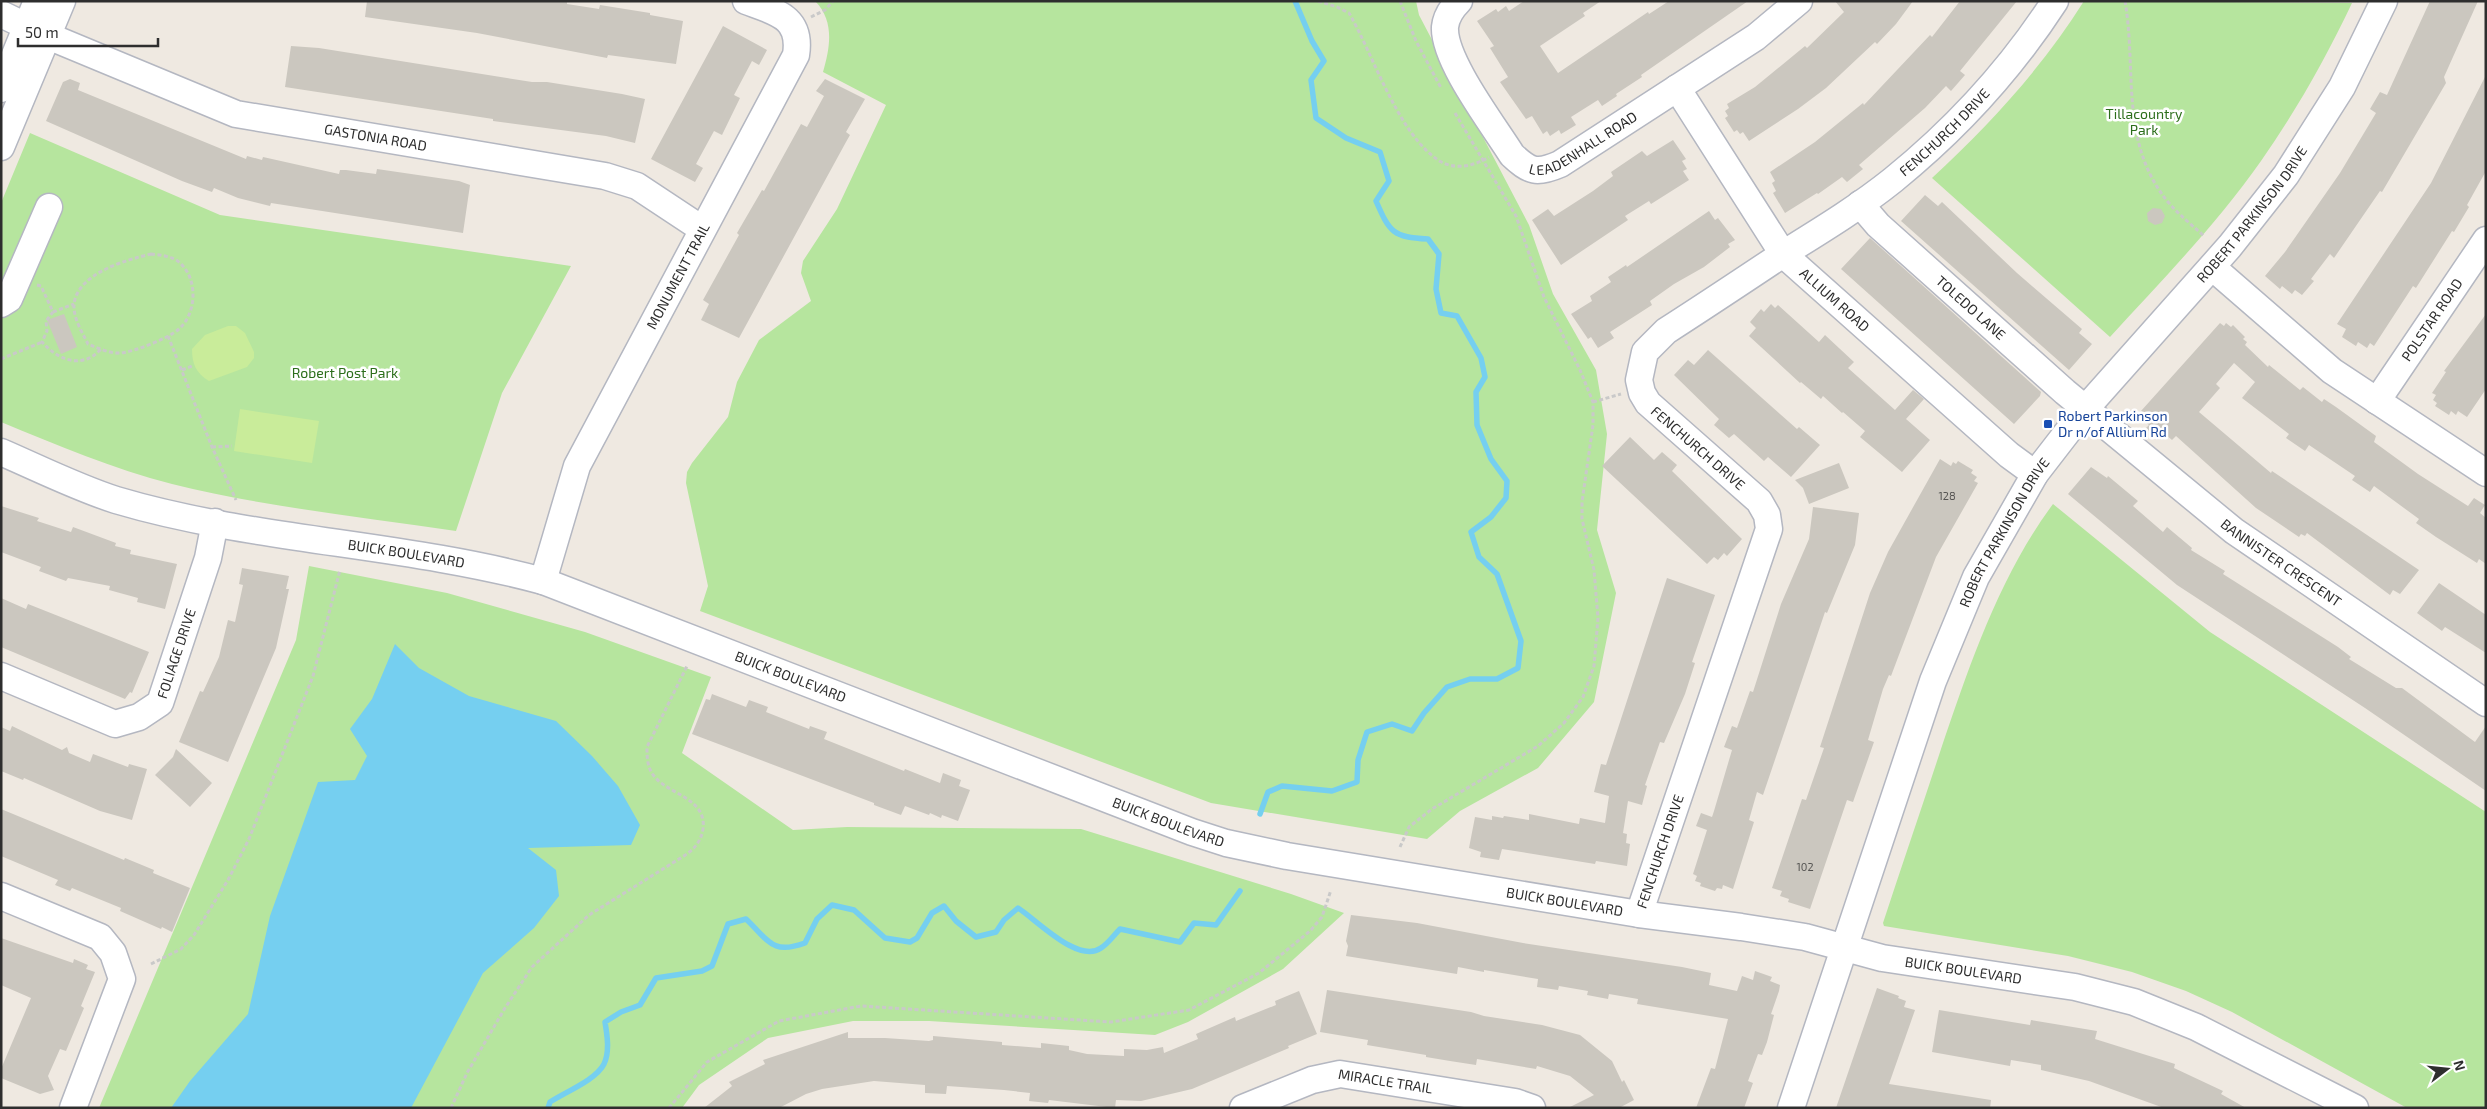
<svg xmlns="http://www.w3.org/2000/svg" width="2487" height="1109" viewBox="0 0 2487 1109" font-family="'Exo 2',sans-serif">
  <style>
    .green { fill: #b6e59e }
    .pitch { fill: #c9ec9a }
    .water { fill: #75cff0 }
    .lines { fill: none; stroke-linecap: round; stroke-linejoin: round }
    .stream { stroke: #75cff0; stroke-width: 5.5 }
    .building { fill: #cbc7bf }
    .minor-casing { stroke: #b4b7c1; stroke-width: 29 }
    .path { stroke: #c9c9c9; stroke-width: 3; stroke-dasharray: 4 2.5; stroke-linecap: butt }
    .minor { stroke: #fff; stroke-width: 26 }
    .transit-dot { fill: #1a4fb4; stroke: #fff; stroke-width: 2 }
    .labels { text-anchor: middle; stroke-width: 5; stroke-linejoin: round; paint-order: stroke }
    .number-label { font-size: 11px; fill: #555452 }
    .park-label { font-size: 14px; fill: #2c6e1b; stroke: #fff }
    .street-label { font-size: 14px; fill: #2e2e2e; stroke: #fff }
    .transit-label { font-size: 14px; fill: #164399; stroke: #fff; text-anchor: start }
  </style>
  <rect width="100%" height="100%" fill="#efe9e1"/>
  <!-- green -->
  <path class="green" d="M815,1h601l3,14 110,210 24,69 43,76 11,64 -10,96 19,63 -22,109 -56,66 -78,43 -33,28 -216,-36 -511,-192 8,-25 -22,-103 1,-11 5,-9 36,-46 9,-35 22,-42 52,-39 -10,-28 2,-12 34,-52 49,-104 -63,-33c7,-24 12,-51 -8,-71z
    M2084,1l268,2c-26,55 -56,108 -91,158 -44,63 -99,119 -151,176l-178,-159c58,-54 110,-110 152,-177z
    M30,133l190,82 351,51 -69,127 -46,138c-94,-14 -191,-24 -284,-47 -59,-15 -115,-39 -171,-62v-219z
    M2053,504l157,128 276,180v296h-79l-175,-96 -46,-21 -54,-19 -64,-16 -184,-30 -1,-3c19,-58 39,-116 58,-174 29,-85 58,-172 112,-245z
    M309,566l138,27 138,39 126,45 -29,76 111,77 54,-3 234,2 210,65 53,19 -61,56 -95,53 -33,13 -226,-14h-76l-85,17 -69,47 -17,23h-583l197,-468z"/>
  <!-- pitch -->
  <path class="pitch" d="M228,326h8l9,7 9,19v6l-7,9 -38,14c-13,-8 -17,-17 -17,-32l13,-14z
    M240,409l79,12 -7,42 -78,-12z"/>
  <!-- water -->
  <path class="water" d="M395,644l24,24 50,28 87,25 36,35 26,30 22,39 -9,20 -103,3 28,22 3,26 -25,32 -51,45 -72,135h-240l19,-27 58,-67 22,-98 48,-134 37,-2 12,-24 -17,-27 22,-30z"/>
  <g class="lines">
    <!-- stream -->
    <path class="stream" d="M1260,814l8,-22 14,-6 50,5 25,-9 1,-22 9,-28 25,-8 20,7 12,-18 23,-26 23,-8h27l21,-11 3,-27 -24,-67 -18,-17 -8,-25 20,-15 15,-19 1,-17 -16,-22 -14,-34 -1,-33 9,-15 -4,-19 -24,-42 -16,-3 -5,-24 3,-35 -11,-15c-35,-2 -38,-6 -52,-38l13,-20 -9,-29 -34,-14 -30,-20 -5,-38 13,-19 -12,-20 -17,-40
      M548,1108l2,-6c15,-10 46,-22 54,-38 6,-12 3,-30 1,-42l16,-10 19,-7 16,-27 46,-7 10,-5 16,-42 18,-5c23,22 26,36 59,24l12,-24 15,-14 22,5 31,28 25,4 7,-4 15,-25 12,-7 12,15 20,16 20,-5 8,-12 14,-12c19,12 60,56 83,40 7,-4 13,-13 19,-19l60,13 14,-19 22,2 24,-34"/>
  </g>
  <!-- building -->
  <path class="building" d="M367,1h200v3l32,5 1,-4 50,8v2l33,6 -7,43 -68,-9 -1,3 -130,-25 -112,-16z
    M1524,1h77l-18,12 2,3 -45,30 18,27 90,-61 1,2 20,-13h79l-107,74 1,2 -26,17 1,2 -15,10 -4,-6 -27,17 5,8 -15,9 -2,-4 -9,6 -3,-5 -4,3 -11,-18 -6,3 -26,-37 8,-5 -18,-29 4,-2 -17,-25 19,-12 2,3 8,-6 3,5z
    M1835,1h78l-17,23 -19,20 -2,-2 -49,46 -28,21 -49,32 -6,-9 -3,2 -3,-4 -3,2 -9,-14 3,-2 -3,-5 4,-3 -2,-4 28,-17 50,-41 2,2 37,-36z
    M1960,1h57l-57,70 5,4 -14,16 -5,-5 -21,22 -66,57 4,4 -16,13 -5,-5 -24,17 -1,-1 -32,20 -12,-20 3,-2 -4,-8 3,-2 -5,-9 45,-30 48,-39 1,2 66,-70 2,2z
    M2430,1h48l-34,76 2,6 -64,109 -2,-1 -46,67 -4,-4 -19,25 3,2 -12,14 -7,-5 -3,4 -10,-8 -2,3 -15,-13 20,-24 55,-79 36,-60 -6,-4 10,-17 7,3z
    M723,26l44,24 -8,15 -7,-4 -18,34 6,3 -18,37 -8,-4 -18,33 7,4 -8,14 -44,-23z
    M291,46l28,2 213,34h15l75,12 23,5 -10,44 -29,-7 -113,-15v-2l-208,-32z
    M2486,75v96l-19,34 2,2 -15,25 -2,-1 -36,57 -3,-2 -39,60 -4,-3 -3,5 -9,-6 -2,4 -14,-9 4,-8 -9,-5 94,-141z
    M70,79l10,4 -2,7 168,69 1,-3 15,4 1,-3 76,17 1,-4h6l30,4 1,-5 82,12 11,4 -7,48 -192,-30 -1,3 -32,-8 -24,-10 -2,4 -30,-11 -136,-60 17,-39z
    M825,79l40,20 -19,33 4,3 -4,7 -107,196 -38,-18 8,-16 -6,-4 36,-65 -2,-2 25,-43 2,1 37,-67 6,3 17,-31 -8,-5z
    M1673,140l13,19 -4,2 5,8 -4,2 6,9 -38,24 -2,-3 -24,15 3,4 -67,45 -29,-45 16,-11 6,7 39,-25 20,-15 -2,-4 31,-21 5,5z
    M1925,195l13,11 4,-4 75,71 65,56 -3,4 13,11 -23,26 -168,-149z
    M2153,208l8,1 4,7 -3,7 -7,2 -7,-4 -1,-8z
    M1709,211l6,9 3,-2 17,22 -7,4 2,3 -26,20 -30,17 -24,17 2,4 -42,27 4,6 -16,10 -7,-11 -3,2 -17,-25 21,-13 -2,-5 21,-14 -3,-5 18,-12 1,2z
    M1870,238l171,154 -1,4 -26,28 -173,-155z
    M1771,304l4,4 3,-3 41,37 6,-7 29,27 -6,6 47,42 18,-20 11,9 -18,20 24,21 -28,32 -42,-35 5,-6 -22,-19 -1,1 -19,-17 -2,3 -20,-17 -1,1 -51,-47 7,-8 -6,-6 11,-13 3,3z
    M64,314l13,33 -16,7 -14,-34z
    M2486,314v75l-19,28 -9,-6 -2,4 -5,-4 -2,4 -14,-9 2,-3 -4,-3 3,-5 -4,-2 14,-21 -2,-1z
    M2220,323l4,3 2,-3 5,4 2,-2 12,12 -2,2 4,3 -2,3 23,22 1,-2 31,25 3,-3 19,15 2,-3 12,8 40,29 -2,6 44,32 50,32 6,-8 11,7 -5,8 6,5v46l-7,-5 -2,4 -41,-26 -20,-14 3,-4 -45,-33 -4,6 -18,-12 3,-4 -46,-31 -4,6 -19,-13 3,-4 -47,-36 13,-16 -21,-19 -18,21 4,4 -21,24 72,61 1,-2 147,99 -19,24 -7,-4 -3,5 -83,-62 -2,3 -4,-2 -2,3 -43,-29 -80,-72 -4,4 -7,-6 -7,6 -12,-12 3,-3 -8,-7 4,-4 -4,-3z
    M1708,350l89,79 2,-2 21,18 -29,32 -23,-20 -4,4 -30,-27 -5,4 -15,-13 5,-6 -45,-44 14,-15 6,5z
    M1630,437l24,23 8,-8 15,13 -5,6 70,68 -15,17 -3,-3 -6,7 -4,-3 -7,7 -105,-98z
    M1940,459l11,7 2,-4 3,2 2,-3 15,9 -2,3 6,4 -3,4 4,2 -42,74 -45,119 -2,-1 -6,14 -15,51 6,2 -21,60 -6,-2 -37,109 -22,-7 1,-3 -9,-3 2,-5 -10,-3 30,-89 4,1 18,-52 -4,-1 50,-154 18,-41z
    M1839,463l10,25 -40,16 -6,-16 -8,-8z
    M2091,467l16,11 1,-2 30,25 -5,5 30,26 4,-5 25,21 -1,2 34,21 -2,3 115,73 13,10 -2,2 47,29h6l73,54 11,-16v65l-121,-83 -188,-123 -109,-91z
    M1,506l38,12 -2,3 34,11 2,-5 43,16 -1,3 16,4 -1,4 47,10 -12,45 -28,-7 1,-4 -29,-8 1,-4 -42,-8 -2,3 -27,-10 2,-4 -40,-15z
    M1813,507l46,6 -4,32 -28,68 -2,-1 -62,183 -6,-3 -8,28 5,2 -21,67 -10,-4 -1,4 -5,-1 -2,3 -15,-5 1,-3 -6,-2 2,-5 -4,-2 14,-44 -11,-4 5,-13 11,4 2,-6 18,-61 -8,-3 8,-21 5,2 13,-37 3,1 28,-88 28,-65z
    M242,568l47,8 -3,13h3l-13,59 -48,114 -49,-20 21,-51 3,1 16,-35 9,-37 7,2 8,-37 -4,-1z
    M1667,578l48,17 -23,67 3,1 -10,31 -21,49 -4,-1 -15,43 2,1 -5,19 -14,-4 -5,32 4,1 -1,9 4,1 -3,22 -31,-5 -1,3 -93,-15 -3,11 -19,-3 1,-5 -12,-4 6,-31 17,3v-4l11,2 1,-2 25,4v-6l50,10 1,-6 25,5 4,-27 -15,-4 7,-28 5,1z
    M2439,583l47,32v38l-41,-26 -3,4 -25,-18z
    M1,598l25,11 2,-5 121,48 -17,41 -2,-1 -5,7 -124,-52z
    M712,694l34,13 3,-7 19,7 -2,5 43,17 1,-3 17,6 -3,7 80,32 1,-2 35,14 3,-10 18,7 -2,6 11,4 -12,31 -16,-6 -1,3 -11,-5 -1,2 -24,-9 -4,9 -27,-10v-2l-182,-69 14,-35 4,1z
    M12,726l50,24 5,-3 2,6 21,9 3,-8 35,13 1,-3 18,5 -15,51 -32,-9 -76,-33 -1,2 -22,-9v-44l9,4z
    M176,749l36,34 -22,24 -35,-32 18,-18z
    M1,809l123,51 1,-2 29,12 -1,3 37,15 -18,44 -10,-5 -1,2 -41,-18 1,-3 -49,-20 -2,3 -15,-6 3,-5 -57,-24z
    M1351,915l66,8 106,20 159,24 29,6 -2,12 28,6 5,-15 11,4 2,-9 17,6 -2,4 10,4 -1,6 -8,23 3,1 -7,27 -5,13 -4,-1 -10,27 5,2 -9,25h-48l15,-40 4,1 13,-50 -91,-15 1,-5 -29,-5 -1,5 -21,-4 1,-4 -29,-5 -1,4 -21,-3 1,-8 -54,-9v2l-26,-5 -1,7 -111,-18 2,-10 -2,-5z
    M1,938l72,25 1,-4 14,6 -2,4 9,3 -14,34 3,2 -18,43 -6,-2 -12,27 6,14 -14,4 -39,-16v-9l30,-71 -30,-13z
    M1877,988l22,8 -1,2 8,3 -2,6 11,3 -26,74 102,16 -1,8h-154z
    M1327,990l144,22 13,4 58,9 38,10 32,26 10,21 2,-2 10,20 -15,8h-51l26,-13 -24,-19 -33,-10 -1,3 -59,-10 -1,6 -26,-4 -24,-4v-2l-59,-10 1,-5 -48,-8z
    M1299,991l18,43 -29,12 1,2 -97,41 -51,12 -25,-1 -1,8 -66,-8 -1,3 -19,-2 1,-8 -26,-3 -57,-4 -1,8 -21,-1v-8l-51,-4 -52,8 -16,5 -27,14h-75l28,-22 -3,-4 36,-18 -2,-4 85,-28v6h37l44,3 4,-1v-4l69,6v3l39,3v-5l28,3v4l18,4 37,2v-7l23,1 16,-3 1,6 34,-14 -2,-5 39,-17 1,4 40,-16 -1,-4z
    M1939,1010l91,15 1,-5 66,11 -2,8 80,25 -1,4 49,23 -2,3 25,14h-82l-75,-27 -48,-11v-5l-30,-5 -1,6 -78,-14z"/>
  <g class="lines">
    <!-- minor casing -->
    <g class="minor-casing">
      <g id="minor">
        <path id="s1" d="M1459,1c-7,7 -13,16 -14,26 -2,33 49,99 67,128 18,17 25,19 48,9l196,-127 43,-36"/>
        <path d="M1,14l25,12"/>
        <path id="s2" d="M48,36l188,78 369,62 32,10 65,43"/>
        <path id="s3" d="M1677,88l106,166 226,201 26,19"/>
        <path d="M1,89l36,-88"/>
        <path d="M1,147l61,-146"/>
        <path id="s4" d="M1860,204l18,21 187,167 169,139 252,172"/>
        <path d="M2212,267l120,104 154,102"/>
        <path d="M1,304l8,-5 40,-92"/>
        <path id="s5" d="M2377,401l109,-161"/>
        <path id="s6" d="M1,452c37,16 77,36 115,48 138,41 287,43 427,81l649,251 34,11 61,13 352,58 102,13 64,10 77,21 193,29 59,15 62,25 159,81"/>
        <path id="s7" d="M543,581l34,-115 219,-411c6,-38 -20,-43 -50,-54"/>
        <path id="s8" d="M1,676l114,48 24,-7 21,-14 48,-145 7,-36"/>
        <path d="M1,896l99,41 13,16 9,26 -49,129"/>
        <path id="s9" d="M1639,914l130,-385 -2,-14 -8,-14 -111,-98 -6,-10 -3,-13 6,-28 21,-21c39,-25 78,-51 117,-77 37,-23 75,-46 110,-74 63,-51 118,-111 162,-179"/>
        <path id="s10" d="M1243,1108l69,-28 28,-6 175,28 17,6"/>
        <path id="s11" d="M1791,1108l142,-427 43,-104 59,-103 51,-66 144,-162 56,-71 56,-88 42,-86"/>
      </g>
    </g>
    <!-- path -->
    <path class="path" d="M1318,1l19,6 12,6c25,43 48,119 89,147 17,11 36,6 51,-3
      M1400,1l16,40 25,47
      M2125,1c12,70 -6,141 43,201 11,13 24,23 36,34
      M811,17l14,-7 8,-9
      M151,254c9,1 22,2 29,9 18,16 17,50 -1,66 -12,10 -43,22 -58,24 -11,1 -23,-5 -33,-9 -6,-12 -15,-26 -14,-40 4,-31 52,-44 77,-50z
      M37,285l4,1 12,26 -7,9 1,10 -5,11c16,18 40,28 59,7
      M53,312l21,-8
      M168,336l44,111 24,53
      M1,359l41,-17
      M182,370l10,-4
      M1593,402l28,-8
      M212,447l20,-1
      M1400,847l9,-20 23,-18 106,-63 26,-23 19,-26 11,-31 4,-48 -4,-48 -12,-51v-17l11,-77v-23l-13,-32 -36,-73 -28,-81 -61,-103
      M151,964l30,-15 13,-14 34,-55 21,-41 64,-163 27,-106
      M451,1108l16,-35 38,-65 27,-41 57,-52 98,-61c8,-6 14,-13 16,-25 4,-31 -34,-34 -49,-53 -7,-9 -7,-19 -7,-29l40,-81
      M669,1108l38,-46 72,-41 82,-15 250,16 78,-12 70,-37 51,-42 12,-14 9,-27"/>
    <!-- minor -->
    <use href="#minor" class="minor"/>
  </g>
  <!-- markers -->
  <rect class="transit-dot" x="2043" y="419" width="10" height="10" rx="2.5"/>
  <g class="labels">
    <!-- number labels -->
    <g class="number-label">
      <text x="1947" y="500">128</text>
      <text x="1805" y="871">102</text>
    </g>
    <!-- park labels -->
    <g class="park-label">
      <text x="2144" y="119">Tillacountry<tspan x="2144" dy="16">Park</tspan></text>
      <text x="345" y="378">Robert Post Park</text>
    </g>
    <!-- street labels -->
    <g class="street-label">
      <text dy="5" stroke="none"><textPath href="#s9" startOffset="1011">FENCHURCH DRIVE</textPath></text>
      <text dy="5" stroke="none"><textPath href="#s2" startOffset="345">GASTONIA ROAD</textPath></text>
      <text dy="5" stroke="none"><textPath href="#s1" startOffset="259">LEADENHALL ROAD</textPath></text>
      <text dy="5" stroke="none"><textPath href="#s11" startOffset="1020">ROBERT PARKINSON DRIVE</textPath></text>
      <text dy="5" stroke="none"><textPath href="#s7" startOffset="335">MONUMENT TRAIL</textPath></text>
      <text dy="5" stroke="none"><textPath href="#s3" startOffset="266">ALLIUM ROAD</textPath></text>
      <text dy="5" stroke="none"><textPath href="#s4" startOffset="152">TOLEDO LANE</textPath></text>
      <text dy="5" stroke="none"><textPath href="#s5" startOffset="98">POLSTAR ROAD</textPath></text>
      <text transform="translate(1698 448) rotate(41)" y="5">FENCHURCH DRIVE</text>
      <text dy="5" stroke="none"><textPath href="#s11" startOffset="615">ROBERT PARKINSON DRIVE</textPath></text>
      <text dy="5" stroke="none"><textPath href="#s6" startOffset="420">BUICK BOULEVARD</textPath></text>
      <text dy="5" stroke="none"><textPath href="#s4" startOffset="554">BANNISTER CRESCENT</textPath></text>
      <text dy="5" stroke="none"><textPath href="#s8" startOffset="226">FOLIAGE DRIVE</textPath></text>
      <text dy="5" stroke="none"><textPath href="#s6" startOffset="825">BUICK BOULEVARD</textPath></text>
      <text dy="5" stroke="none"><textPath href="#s6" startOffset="1230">BUICK BOULEVARD</textPath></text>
      <text dy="5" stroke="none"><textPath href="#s9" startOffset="66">FENCHURCH DRIVE</textPath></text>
      <text dy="5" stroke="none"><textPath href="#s6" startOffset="1635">BUICK BOULEVARD</textPath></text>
      <text dy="5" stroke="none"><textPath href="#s6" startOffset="2040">BUICK BOULEVARD</textPath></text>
      <text dy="5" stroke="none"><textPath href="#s10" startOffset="149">MIRACLE TRAIL</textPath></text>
    </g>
    <!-- transit labels -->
    <g class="transit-label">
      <text x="2058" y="421">Robert Parkinson<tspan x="2058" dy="16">Dr n/of Allium Rd</tspan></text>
    </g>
  </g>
  <!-- border -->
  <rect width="2487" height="1109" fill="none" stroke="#2e2e2e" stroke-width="5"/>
  <!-- north arrow -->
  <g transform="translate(2447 1069) rotate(74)" stroke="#ffffff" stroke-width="4" paint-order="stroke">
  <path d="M0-4L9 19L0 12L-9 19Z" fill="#2e2e2e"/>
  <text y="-8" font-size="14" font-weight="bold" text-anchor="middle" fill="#2e2e2e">N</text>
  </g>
  <!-- scale -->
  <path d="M18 38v8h140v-8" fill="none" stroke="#2e2e2e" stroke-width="2.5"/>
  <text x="25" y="38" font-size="15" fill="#2e2e2e" stroke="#ffffff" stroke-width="4" paint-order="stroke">50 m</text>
</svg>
